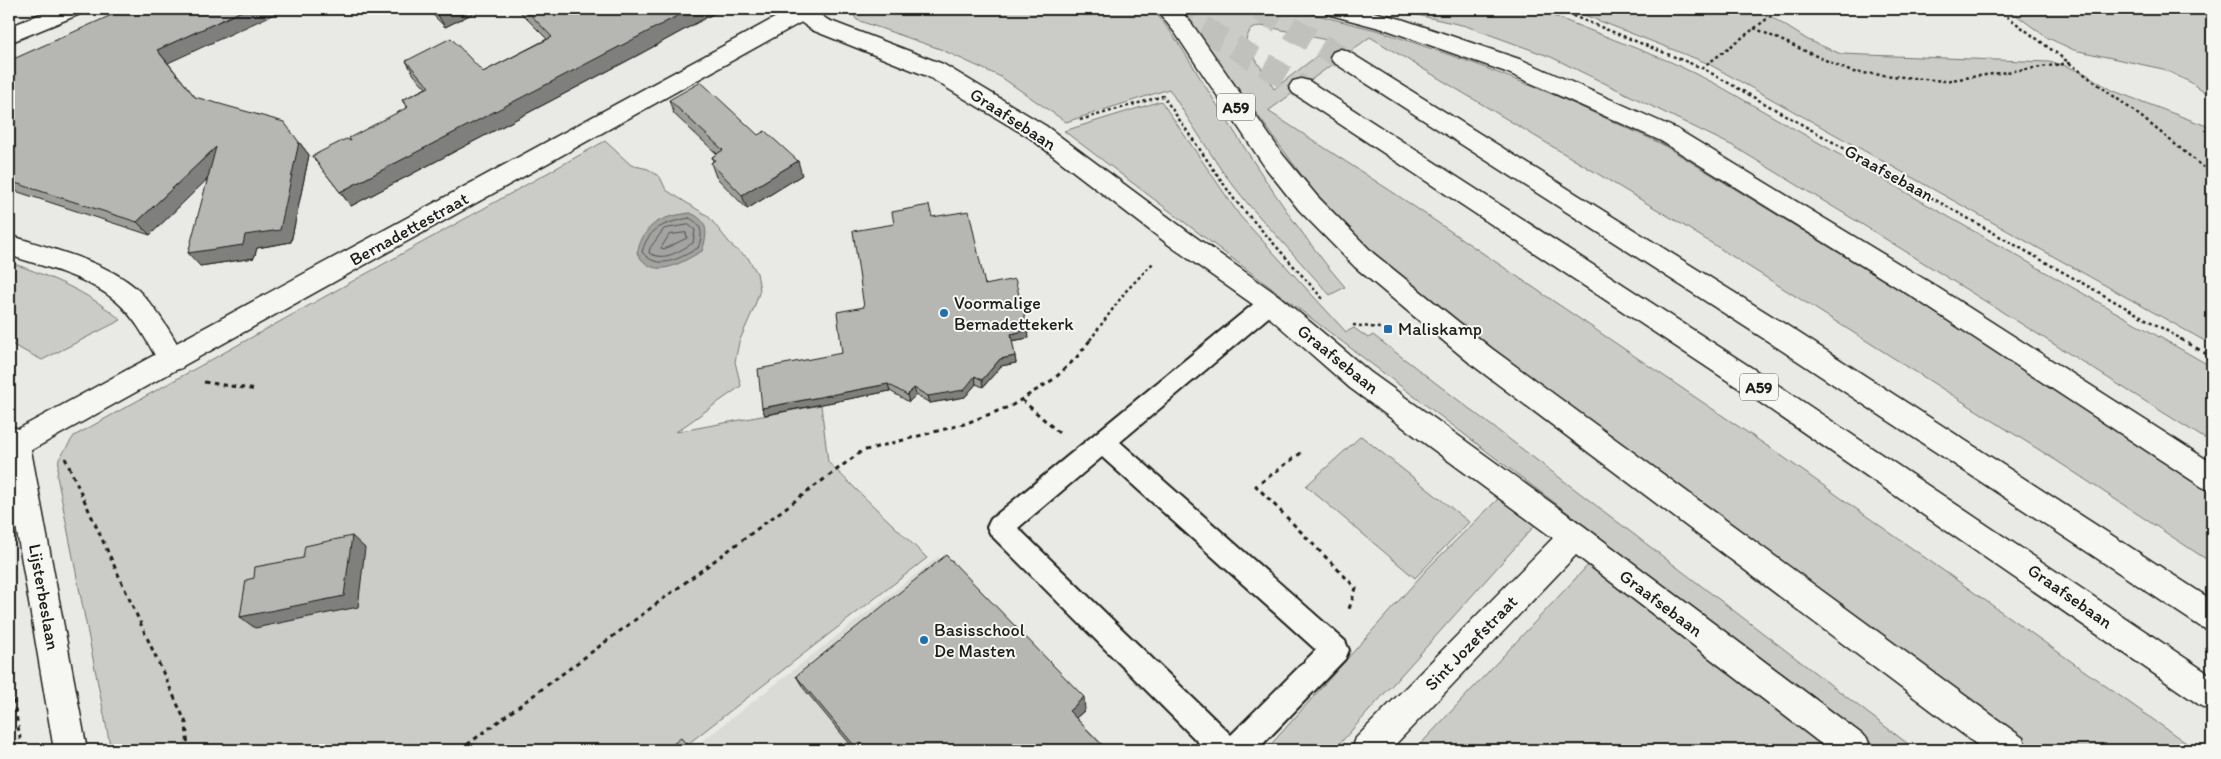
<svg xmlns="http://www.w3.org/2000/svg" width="2221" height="759" viewBox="0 0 2221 759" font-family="Itim,sans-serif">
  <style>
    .built { fill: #dadad6 }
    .green { fill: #cbcbc7; stroke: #747472; fill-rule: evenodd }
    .water { fill: #a3a3a1; stroke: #6d6d6c }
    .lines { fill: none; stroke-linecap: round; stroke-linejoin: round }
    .shore { stroke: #525251; stroke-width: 1 }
    .motorway-tunnel { stroke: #c0c0bd; stroke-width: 24; stroke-dasharray: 24 12; stroke-linecap: butt }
    .service-casing { stroke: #1c1c1c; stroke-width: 4 }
    .minor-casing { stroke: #1c1c1c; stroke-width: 3 }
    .tertiary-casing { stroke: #1c1c1c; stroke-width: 3 }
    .motorway-casing { stroke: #1c1c1c; stroke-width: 3 }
    .path-far1 { stroke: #1c1c1c; stroke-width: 2.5; stroke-dasharray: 3 3; stroke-linecap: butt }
    .path { stroke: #1c1c1c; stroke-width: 3; stroke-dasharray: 4.5 4.5; stroke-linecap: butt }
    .service { fill: #f6f6f2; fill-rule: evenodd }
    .minor { fill: #f6f6f2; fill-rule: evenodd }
    .tertiary { fill: #f6f6f2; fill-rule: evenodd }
    .motorway { fill: #f6f6f2; fill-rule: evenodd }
    .wall { fill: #9d9d9a; stroke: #1c1c1c }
    .shaded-wall { fill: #7f7f7d; stroke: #1c1c1c }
    .building { fill: #b6b6b3; stroke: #1c1c1c }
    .poi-dot { fill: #1f6fb2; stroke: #f6f6f2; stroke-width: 2 }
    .labels { text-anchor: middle; stroke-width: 4; stroke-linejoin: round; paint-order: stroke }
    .shield { fill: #f6f6f2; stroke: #5d5d5c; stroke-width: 1 }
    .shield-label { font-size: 16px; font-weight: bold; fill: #1c1c1c }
    .street-label { font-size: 18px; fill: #1c1c1c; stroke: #f6f6f2 }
    .poi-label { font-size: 18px; fill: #1c1c1c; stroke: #f6f6f2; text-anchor: start }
  </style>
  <rect width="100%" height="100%" fill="#e9e9e5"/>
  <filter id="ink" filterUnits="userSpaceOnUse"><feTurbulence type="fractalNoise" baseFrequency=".02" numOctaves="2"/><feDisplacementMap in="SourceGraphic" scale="10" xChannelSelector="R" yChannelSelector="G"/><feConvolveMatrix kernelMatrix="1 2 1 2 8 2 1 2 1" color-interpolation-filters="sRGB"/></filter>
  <g filter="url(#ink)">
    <!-- built -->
    <path class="built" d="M938,557l147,153 -15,13 26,27h-405z"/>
    <!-- green -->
    <path class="green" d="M862,9h290c24,26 41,58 60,88 42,65 82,131 133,190l-15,8 -82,-91 -26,-33 -53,-82 -103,33 -65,-45 -61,-28 -83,-29 -3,-4z
      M1180,9h113l87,22 93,32 84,33 103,47 308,189 244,157v74l-152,-100 -382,-241 -308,-185 -102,74 129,84 382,259 417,296h-161l-556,-408 -86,-70 -82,-84zM1259,26l10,1 66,15 -61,47 -29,-47 5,-12z
      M1391,9h145l135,53 43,21 498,284v76l-344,-215 -135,-82 -182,-89 -85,-31z
      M1569,9h179l19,5 41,26 33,14 208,8 17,4 20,8 25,16 101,38v217l-505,-282z
      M2008,9h204v89l-22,-16 -27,-13 -89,-19 -28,-13z
      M1161,101l79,115 106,116 8,-4 14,10 5,-3 543,415h-35l-817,-619z
      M605,141l26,24 17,4 12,8 6,13 42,26 25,31 15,11 9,15 3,17 -6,18 -15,34 -4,20 6,24 -65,46 145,-27 7,57 99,96 -247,192h-569l-54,-274 2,-17 15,-23z
      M9,262c42,15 78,29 112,58l-79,40 -33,-17z
      M1361,436l108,86 -54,56 -109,-92z
      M1499,498l38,25 -203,227h-68l162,-182z
      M1590,563l245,187h-420z"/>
    <!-- water -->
    <path class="water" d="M690,213c19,7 18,21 12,38 -22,12 -48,31 -65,2 8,-31 24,-36 53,-40z"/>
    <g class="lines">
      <!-- shore -->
      <path class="shore" d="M689,218c14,6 14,17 9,30 -18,10 -40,24 -56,4 7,-26 24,-29 47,-34z
        M689,225l6,5 -2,13c-14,8 -28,19 -44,10l1,-5 14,-19z
        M686,233l1,5 -23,11 -3,-1 8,-13z"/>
      <!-- motorway-tunnel -->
      <path class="motorway-tunnel" d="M1172,9l129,78
        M1259,9l82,48"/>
      <!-- service casing -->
      <g class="service-casing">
        <path id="service" d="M1270,294l8,3 3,6 -3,6 -158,133 225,199 4,9 -4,9 -88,91h-51l-215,-215 -4,-8 4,-8 271,-222zM1102,457l214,193 -85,85 -213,-207z"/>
      </g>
      <!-- minor casing -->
      <g class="minor-casing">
        <path id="minor" d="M53,9h30l-3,5 -71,29v-16z
          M786,9h26l16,11 115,44 103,62 141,105 92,65 91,76 215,155 282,211 4,12h-42l-253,-195 -186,195h-38l4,-12 197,-200 -203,-150 -89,-78 -92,-65 -139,-107 -103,-62 -115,-46 -23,-16z
          M9,235c39,13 96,26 127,53 20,19 37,47 50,72l-4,8 -10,3 -10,-3c-13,-23 -26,-50 -46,-67 -30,-25 -72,-34 -107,-46z
          M9,426l10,3 11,16 57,305h-33l-45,-265z"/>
      </g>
      <!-- tertiary casing -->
      <g class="tertiary-casing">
        <path id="tertiary" d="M791,9h28l-3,5 -797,443 -10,3v-26z"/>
      </g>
      <!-- motorway casing -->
      <g class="motorway-casing">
        <path id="motorway" d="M1156,9h23l13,15 91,131 34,41 56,57 118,95 532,390 4,12h-43l-513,-386 -116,-97 -56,-57 -34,-43 -89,-133z
          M1324,9h38l39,10 121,41 155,69 252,153 283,181v28l-10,-4 -291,-191 -250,-155 -155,-69 -119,-42 -60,-16z
          M1341,49l8,3 439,274 424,274v31l-11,-4 -432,-285 -436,-280 -3,-5 3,-5z
          M1301,79l8,2 460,298 443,297v35l-11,-5 -452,-311 -456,-302 -4,-6 4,-6z"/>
      </g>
      <!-- path-far1 -->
      <path class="path-far1" d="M1556,9l146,59 481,272
        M1997,9l142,106 73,59
        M1754,28l98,44 92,9 125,-18
        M1702,68l78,-59
        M1080,120l83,-24 71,103 89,100
        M1353,325l35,4
        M1090,340l36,-49 28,-29"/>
      <!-- path -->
      <path class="path" d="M2180,339l32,18
        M204,382l53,8
        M1022,400l37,33
        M1301,453l-45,33 100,102 -8,24
        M65,458l121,265 2,27
        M9,673l13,77
        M460,750l402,-299 102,-27 47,-18 43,-27 23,-22 14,-18"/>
      <!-- service -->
      <use href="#service" class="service"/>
      <!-- minor -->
      <use href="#minor" class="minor"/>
      <!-- tertiary -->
      <use href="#tertiary" class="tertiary"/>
      <!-- motorway -->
      <use href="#motorway" class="motorway"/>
    </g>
    <!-- wall -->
    <path class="wall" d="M427,9h55l-37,18z
      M517,9h205l-82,45 -289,152 -39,-50 39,-15 56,-33 -5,-8 24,-12 -12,-13 -8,-14 77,11 64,-33z
      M9,61l159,2 27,34 104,45 10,13 -18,87 -34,6 -3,10 -54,8 7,-87 -57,56 -141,-46z
      M669,100l89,35 44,40 -55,34 -31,-32 -5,-14 2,-2 -1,-4 5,-3 -43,-40z
      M932,217l97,121 -17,3 4,22 -15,3 -18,21 -7,-3 -11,13 -35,6 -14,-8 -7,7 -19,-11 -125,24 -3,-7 80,-55 22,-46z
      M796,676l289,34 -9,8 31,32h-252l-51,-61z"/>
    <!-- shaded-wall -->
    <path class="shaded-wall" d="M246,9h39l-117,54 -11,-13z
      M443,9h39l-37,18 -9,-15z
      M690,9h32l-82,45 -289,152 -11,-14z
      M299,142l10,13 -18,87 -34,6 -3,10 -54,8 -12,-13 57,-18z
      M216,147l11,13 -77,75 -13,-13z
      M798,161l4,14 -55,34 -5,-14z
      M1028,330l1,8 -18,3v-7z
      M1015,356l1,7 -15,3 -18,21 -1,-7 18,-21z
      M975,376l1,8 -11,13 -35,6 -2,-7z
      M888,384l2,7 -125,24 -3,-7z
      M914,388l2,7 -7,7 -2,-7z
      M352,536l13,12 -7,59 -103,21 -15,-11z
      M1084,697l1,13 -15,13 -1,-12z"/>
    <!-- building -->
    <path class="building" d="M125,9h121l-89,41 38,47 89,25 15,20 -19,88 -35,5 -2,10 -55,8 28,-106 -79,75 -128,-41v-120z
      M433,9h10l-7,3z
      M525,9h165l-56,30 -294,153 -28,-36 34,-17 5,2 -2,-3 59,-31 -6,-7 27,-13 -23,-26 45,-23 32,34 69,-35z
      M701,82l57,53 7,-4 33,30 -56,34 -31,-32 4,-3 -3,-3 11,-7 -54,-50z
      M929,205l3,12 37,-6 16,74 30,-6 13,51 -17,4 4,22 -15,3 -18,21 -7,-4 -11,14 -36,6 -14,-8 -7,7 -19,-11 -126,24 -4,-39 84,-16 -5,-41 27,-5 -11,-76 41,-7 -2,-12z
      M352,536l-8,60 -104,21 6,-37 8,-2 1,-11 48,-9 2,-12z
      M946,555l138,142 -15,14 38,39h-249l-62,-74z
      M681,738l10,12h-26z"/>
  </g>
  <!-- markers -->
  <g class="poi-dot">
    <circle cx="944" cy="313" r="5"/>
    <rect x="1383" y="324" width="10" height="10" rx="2.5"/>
    <circle cx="924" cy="640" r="5"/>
  </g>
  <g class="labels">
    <!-- shield labels -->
    <g class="shield">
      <rect x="1217" y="93.5" width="38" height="27" rx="4"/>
      <rect x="1740" y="373.5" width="38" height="27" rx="4"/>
    </g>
    <g class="shield-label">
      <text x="1236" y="113">A59</text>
      <text x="1759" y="393">A59</text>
    </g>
    <!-- street labels -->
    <g class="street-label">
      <text transform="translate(1013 119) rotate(33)" y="6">Graafsebaan</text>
      <text transform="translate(1889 173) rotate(29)" y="6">Graafsebaan</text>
      <text transform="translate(409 229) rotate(-29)" y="6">Bernadettestraat</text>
      <text transform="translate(1338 359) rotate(39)" y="6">Graafsebaan</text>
      <text transform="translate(2070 596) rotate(35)" y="6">Graafsebaan</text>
      <text transform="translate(44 597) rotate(80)" y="6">Lijsterbeslaan</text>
      <text transform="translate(1661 603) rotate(37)" y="6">Graafsebaan</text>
      <text transform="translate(1471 643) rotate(-46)" y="6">Sint Jozefstraat</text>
    </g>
    <!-- poi labels -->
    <g class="poi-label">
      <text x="954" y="309">Voormalige<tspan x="954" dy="21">Bernadettekerk</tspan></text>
      <text x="1398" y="335">Maliskamp</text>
      <text x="934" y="636">Basisschool<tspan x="934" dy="21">De Masten</tspan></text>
    </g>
  </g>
  <!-- margin -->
  <rect width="2221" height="759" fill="none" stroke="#f6f6f2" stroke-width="30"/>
  <rect x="15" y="15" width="2191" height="729" fill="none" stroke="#1c1c1c" stroke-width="2" filter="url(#ink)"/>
</svg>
